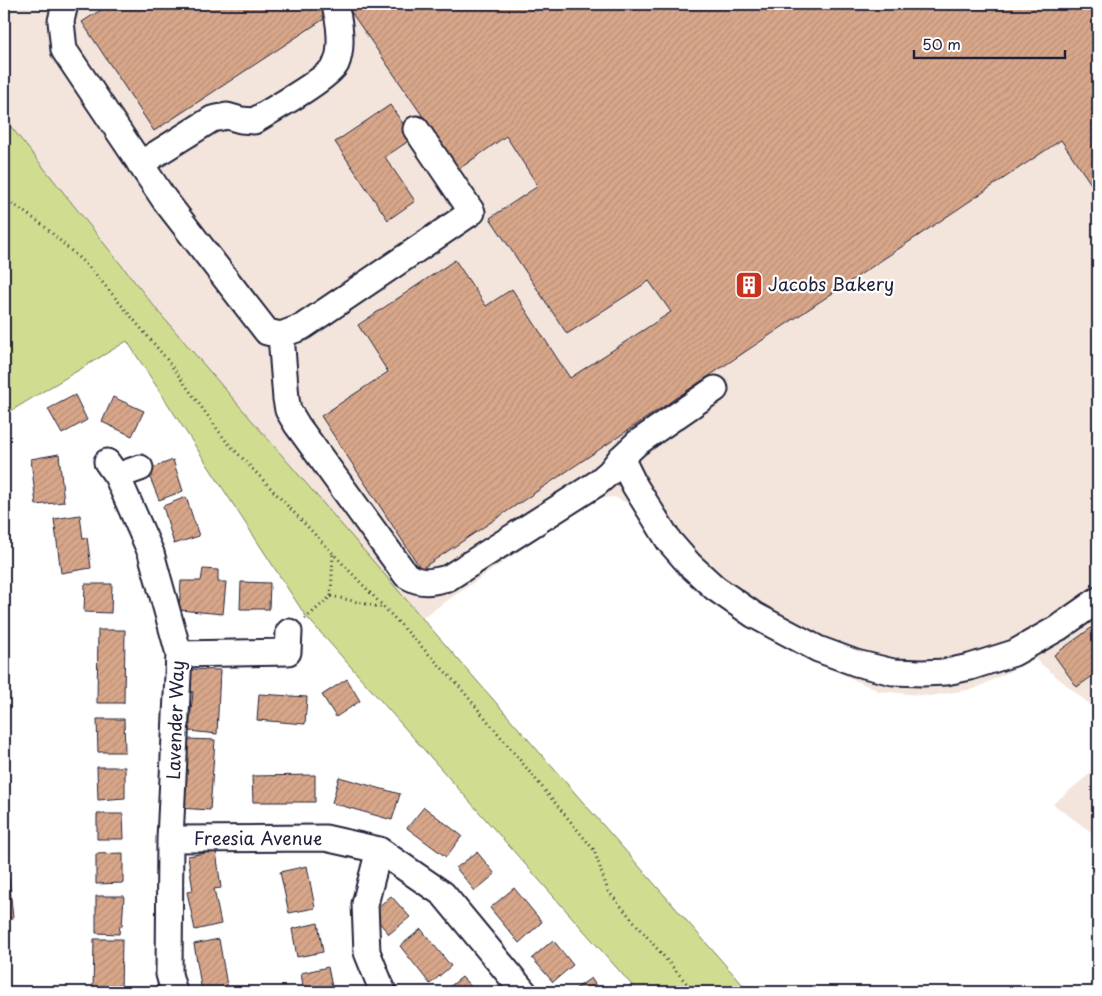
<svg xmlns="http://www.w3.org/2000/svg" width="1102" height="996" viewBox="0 0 1102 996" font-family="'Playpen Sans',sans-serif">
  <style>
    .built { fill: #f3e5dc }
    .grass { fill: #d0dc8f; stroke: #797f65 }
    .building { fill: url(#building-hatch); stroke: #22223b }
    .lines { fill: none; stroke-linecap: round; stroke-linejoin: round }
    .minor-casing { stroke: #22223b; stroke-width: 29 }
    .path { stroke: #22223b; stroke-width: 3; stroke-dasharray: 1 4; stroke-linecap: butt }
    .minor { stroke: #fff; stroke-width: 25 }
    .labels { text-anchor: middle; stroke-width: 4.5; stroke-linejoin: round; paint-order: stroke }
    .poi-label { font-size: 18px; fill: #22223b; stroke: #fff; text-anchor: start }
    .street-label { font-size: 18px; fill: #22223b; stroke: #fff }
  </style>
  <defs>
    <pattern id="building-hatch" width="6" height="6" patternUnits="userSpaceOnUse" patternTransform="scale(1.25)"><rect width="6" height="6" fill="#d8a78a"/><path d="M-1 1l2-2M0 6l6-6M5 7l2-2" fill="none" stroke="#b98f78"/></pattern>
  </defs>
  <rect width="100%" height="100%" fill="#fff"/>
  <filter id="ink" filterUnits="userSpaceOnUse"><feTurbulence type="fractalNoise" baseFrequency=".02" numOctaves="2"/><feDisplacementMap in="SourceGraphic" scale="10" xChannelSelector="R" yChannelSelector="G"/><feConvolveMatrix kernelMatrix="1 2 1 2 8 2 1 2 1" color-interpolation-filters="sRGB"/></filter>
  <g filter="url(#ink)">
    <!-- built -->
    <path class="built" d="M20,4h1078v707l-63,-52 -61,30 -44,7 -51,-5 -61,-28 -104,-65 -80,-92 -20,-9 -19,2 -173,119 -260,-302 -158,-198v-103z
      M1098,767v70l-45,-33z"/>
    <!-- grass -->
    <path class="grass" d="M4,118l158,198 260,302 327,374h-111l-333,-377 -178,-274 -123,74z"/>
    <!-- building -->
    <path class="building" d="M110,4h213l7,11 -176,116 -72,-109z
      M357,4h741v175l-7,5 -30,-44 -640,429 -100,-153 67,-44 -30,-47 97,-65 31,46 26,-17 58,89 101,-66 -22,-31 -82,53 -77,-116 48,-32 -32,-50 -47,33 -110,-160z
      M390,105l23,33 -28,19 30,44 -27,19 -53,-78z
      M75,395l12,25 -25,14 -14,-25z
      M113,397l31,14 -12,25 -30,-14z
      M59,454l5,48 -28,3 -5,-46z
      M173,460l10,31 -24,9 -12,-30z
      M186,497l13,39 -25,8 -11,-38z
      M80,515l3,24 4,-2 4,31 -30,5 -7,-54z
      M203,569l15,1v12h8l-3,32 -44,-4 2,-29h20z
      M241,582l29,1 -1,26h-29z
      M85,584h27l-1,29 -27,-1z
      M1098,623v49l-21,15 -23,-32z
      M98,630h27l-1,73h-27z
      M190,669l30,1 -3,64 -28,-3 4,-39 -5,-1z
      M347,679l13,22 -24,16 -14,-22z
      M259,694l48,3 -2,27 -48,-4z
      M97,719h27l1,33h-27z
      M188,739l27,1 -5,70 -32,-2 2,-24h5z
      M97,767h28v31l-27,2z
      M315,775v27h-62l-1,-26z
      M339,777l61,17 -8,26 -60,-17z
      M424,807l38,29 -16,21 -39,-29z
      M97,814h26l1,25h-27z
      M216,851l5,37 -7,1 7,35 -26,6 -8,-38 6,-1 -5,-35z
      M477,852l18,22 -20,17 -19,-23z
      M123,853v30l-27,1v-30z
      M307,866l8,42 -26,5 -9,-41z
      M4,878h5l4,40h-9z
      M514,888l28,34 -23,21 -29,-35z
      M96,896h28l-2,30 -2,-1 -1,9 -23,-1z
      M391,896l19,21 -21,17 -18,-21z
      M318,923l5,29 -26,5 -5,-28z
      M421,929l30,37 -21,18 -30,-38z
      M4,930h2v18h-2z
      M94,939h28l-1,53h-28z
      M219,939l9,53h-26l-8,-48z
      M553,940l20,25 -20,17 -21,-24z
      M328,967l5,25h-29l-3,-19z
      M462,977l14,15h-33z
      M591,978l9,14h-29z"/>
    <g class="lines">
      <!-- minor casing -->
      <g class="minor-casing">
        <path id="minor" d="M65,4l-4,17 3,29 100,149 103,133 14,3 21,-8 170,-115 -56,-83
          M140,164l72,-45 15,-3 14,4 13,1c16,-10 75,-43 82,-57 7,-15 4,-45 -2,-60
          M281,335l5,64 2,11 9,15 109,150c15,10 26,7 42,3l148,-94 14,-12 11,-14 16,-15 78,-54
          M621,458l14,28 34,55 21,24 25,23 39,27 64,34 38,14 37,9 29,1 24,-1 24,-5 44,-14 44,-25 40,-28
          M107,462l10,14 34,77 28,101 -9,185 -1,135 5,18
          M117,476l23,-8
          M179,654l109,-2 1,-20
          M170,839l155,-1 54,12 64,44 81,98
          M379,850l-14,54 2,48 16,40"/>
      </g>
      <!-- path -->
      <path class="path" d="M4,198l39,27 49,45 73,87 61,84 232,244 136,165 14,41 80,94 8,7
        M331,596l53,12
        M305,619l26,-23 2,-42"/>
      <!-- minor -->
      <use href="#minor" class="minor"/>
    </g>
  </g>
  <!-- icons -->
  <defs>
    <g id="building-square" transform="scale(1.4375)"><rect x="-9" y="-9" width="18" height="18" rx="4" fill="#c8321e" stroke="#fff"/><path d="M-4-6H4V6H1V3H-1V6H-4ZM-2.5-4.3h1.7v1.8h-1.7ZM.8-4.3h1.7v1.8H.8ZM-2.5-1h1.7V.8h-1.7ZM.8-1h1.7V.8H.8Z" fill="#fff"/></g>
  </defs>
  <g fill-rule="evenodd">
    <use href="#building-square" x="749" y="285"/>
  </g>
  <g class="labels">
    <!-- poi labels -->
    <g class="poi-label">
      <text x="768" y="291">Jacobs Bakery</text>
    </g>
    <!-- street labels -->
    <g class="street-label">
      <text transform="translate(176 720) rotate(-88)" y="6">Lavender Way</text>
      <text x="258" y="845">Freesia Avenue</text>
    </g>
  </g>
  <!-- margin -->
  <rect width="1102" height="996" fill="none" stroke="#fff" stroke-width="20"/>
  <rect x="10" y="10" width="1082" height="976" fill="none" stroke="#22223b" stroke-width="2" filter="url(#ink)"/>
  <!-- scale -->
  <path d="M914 50v8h151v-8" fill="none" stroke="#22223b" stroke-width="2.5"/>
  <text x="922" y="50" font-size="15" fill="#22223b" stroke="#ffffff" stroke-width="4" paint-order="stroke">50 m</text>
</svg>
